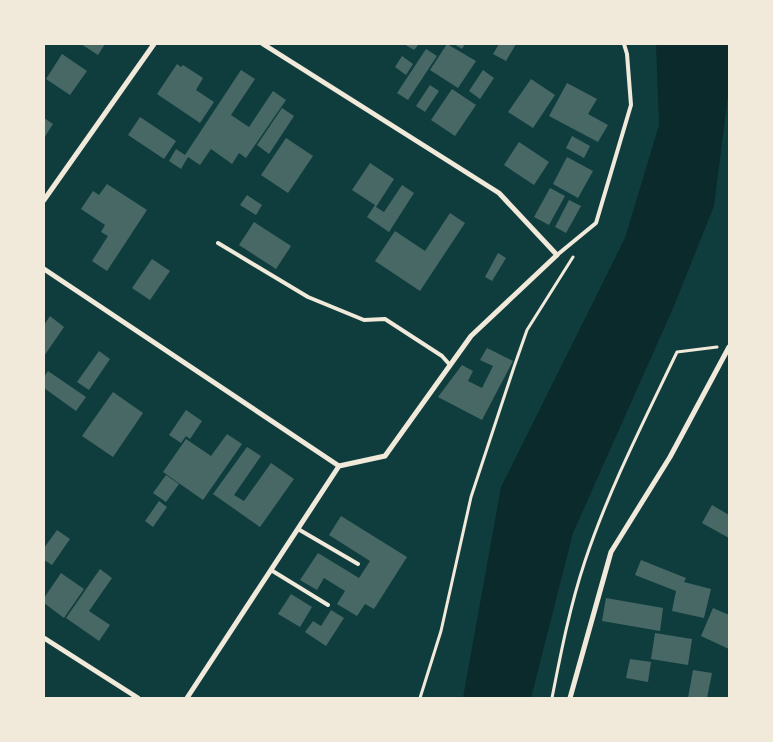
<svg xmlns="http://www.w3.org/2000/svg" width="773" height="742" viewBox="0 0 773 742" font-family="'Noto Sans',sans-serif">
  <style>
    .water { fill: #0a2a2b }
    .building { fill: #486865 }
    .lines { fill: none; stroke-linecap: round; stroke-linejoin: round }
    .path { stroke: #f1e9da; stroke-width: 3 }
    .service { stroke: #f1e9da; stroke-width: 4 }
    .minor { stroke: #f1e9da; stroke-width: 5 }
  </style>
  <rect width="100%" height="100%" fill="#0f3d3e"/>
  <!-- water -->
  <path class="water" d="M656,44h73v44l-15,118 -40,100 -101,227 -42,165h-68l38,-211 124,-249 34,-113z"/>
  <!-- building -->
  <path class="building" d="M81,44h24l-7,11z
    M404,44h15l-5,6z
    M447,44l29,17 -18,27 -28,-18z
    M454,44h11l-3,5z
    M499,44h17l-10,17 -13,-7z
    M426,49l11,7 -29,44 -11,-7z
    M62,54l25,17 -17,24 -24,-16z
    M402,56l11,8 -7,11 -11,-8z
    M177,64l4,3 2,-2 20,13 -7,12 18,12 -14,21 -43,-29z
    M241,70l14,9 -24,36 18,12 24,-36 13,9 -40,58 -7,-5 -7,11 -21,-15 -11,16 -12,-8 -7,12 -12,-8 7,-12 9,6z
    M483,70l11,8 -14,21 -11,-8z
    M531,79l24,16 -22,33 -25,-16z
    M567,83l30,16 -9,15 20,11 -10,17 -49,-26z
    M430,85l9,6 -14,21 -9,-6z
    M452,89l24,16 -21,31 -24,-16z
    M282,108l12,8 -25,38 -12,-9z
    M140,117l36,24 -12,18 -36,-24z
    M44,118l9,6 -9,14z
    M572,136l18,10 -6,12 -18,-10z
    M286,138l27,18 -25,37 -27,-18z
    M519,142l30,20 -15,23 -30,-20z
    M567,157l26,14 -15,27 -25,-14z
    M370,163l24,16 -18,28 8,5 18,-27 12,8 -25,39 -22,-15 8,-12 -23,-15z
    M107,184l40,26 -40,61 -15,-10 16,-25 -7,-4 4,-7 -24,-16 12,-18 6,4z
    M550,188l15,8 -16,29 -15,-8z
    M247,195l15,10 -6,10 -16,-10z
    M569,200l12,6 -15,27 -11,-6z
    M450,213l15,10 -45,68 -45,-30 20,-30 30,20z
    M254,222l37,24 -15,23 -37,-24z
    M498,253l8,5 -14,23 -7,-4z
    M152,259l18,12 -20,29 -18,-12z
    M50,316l14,11 -20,29v-31z
    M487,348l26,13 -31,59 -44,-23 24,-32 11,6 -5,10 14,7 11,-22 -13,-6z
    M99,351l11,8 -21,31 -12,-8z
    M48,371l38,26 -10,14 -32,-23v-11z
    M113,392l30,21 -30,44 -31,-21z
    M186,410l16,11 -12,18 -4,-3 -5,7 -12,-8z
    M227,434l15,10 -39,56 -40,-28 23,-33 25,17z
    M247,447l14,9 -27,39 10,6 27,-38 23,16 -34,48 -47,-33z
    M166,475l13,9 -13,18 -13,-9z
    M159,501l8,6 -14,20 -8,-6z
    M712,505l17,10v23l-27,-15z
    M341,516l66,41 -33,52 -9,-5 -8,12 -20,-12 8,-13 -21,-13 -7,12 -17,-10 18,-27 41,25 11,-17 -41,-26z
    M57,530l13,9 -18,26 -8,-5v-12z
    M641,560l45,18 -2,4 27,7 -7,29 -32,-7 4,-20 -41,-16z
    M100,569l12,9 -23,33 21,14 -11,16 -33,-23z
    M61,573l23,16 -20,29 -20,-15v-5z
    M291,594l21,13 -12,20 -22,-13z
    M606,598l57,10 -3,23 -58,-10z
    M713,608l16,7v34l-28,-13z
    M331,610l13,8 -18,28 -21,-14 8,-11 8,5z
    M655,633l37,6 -4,26 -37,-6z
    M630,659l21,3 -3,20 -22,-4z
    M693,670l19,3 -5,25h-19z"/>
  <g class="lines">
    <!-- path -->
    <path class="path" d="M420,698l21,-67 30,-134 43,-130 13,-37 46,-73
      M552,698c9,-46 18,-92 33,-137 24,-72 59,-140 92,-209l40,-5"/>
    <!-- service -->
    <path class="service" d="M218,243l90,54 56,23 21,-1 57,37 8,9
      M557,255l39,-32 35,-118 -4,-51 -3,-10
      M298,529l60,35
      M271,570l57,35"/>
    <!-- minor -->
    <path class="minor" d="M263,44l236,149 58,62 -86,81 -86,120 -46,10
      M44,200l110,-156
      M44,269l295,197
      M44,638l94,60
      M187,698l152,-232
      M570,698l41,-146 59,-95 59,-110"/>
  </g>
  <!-- border -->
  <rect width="773" height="742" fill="none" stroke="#f1e9da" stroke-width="90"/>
</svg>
